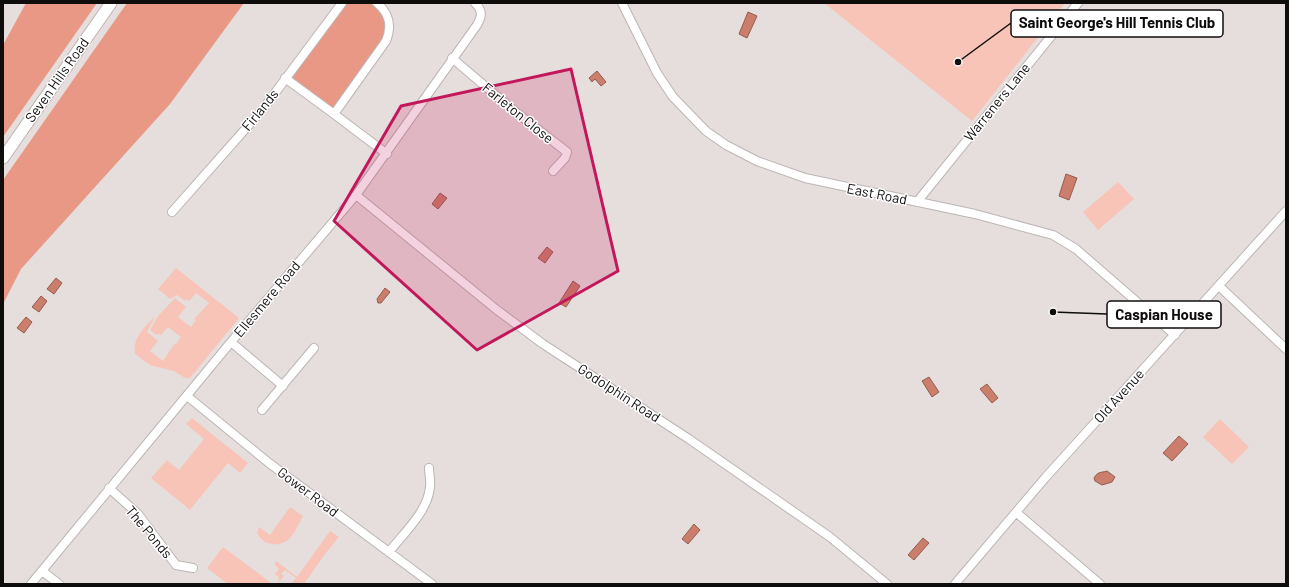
<svg xmlns="http://www.w3.org/2000/svg" width="1289" height="587" viewBox="0 0 1289 587" font-family="Barlow,sans-serif">
  <style>
    .green { fill: #f7c4b7 }
    .forest { fill: #e89884 }
    .water { fill: #cb7e6b; stroke: #935c4e }
    .lines { fill: none; stroke-linecap: round; stroke-linejoin: round }
    .minor-casing { stroke: #bcb5b3; stroke-width: 10 }
    .secondary-casing { stroke: #bcb5b3; stroke-width: 13 }
    .minor { stroke: #fff; stroke-width: 8 }
    .secondary { stroke: #fff; stroke-width: 11 }
    .marked { fill: #c2185b; fill-opacity: 0.2; stroke: #c2185b; stroke-width: 3; stroke-linejoin: round }
    .labels { text-anchor: middle; stroke-width: 3; stroke-linejoin: round; paint-order: stroke }
    .street-label { font-size: 14px; fill: #0f0c0c; stroke: #fff }
    .leader { fill: none; stroke: #0f0c0c; stroke-width: 1.5 }
    .callout-dot { fill: #0f0c0c; stroke: #fff; stroke-width: 1.5 }
    .callout { fill: #fff; stroke: #0f0c0c; stroke-width: 1.5 }
    .callout-label { font-size: 15px; text-anchor: middle; font-weight: bold; fill: #0f0c0c }
  </style>
  <rect width="100%" height="100%" fill="#e6dedc"/>
  <!-- green -->
  <path class="green" d="M824,3h241l-93,118z
    M1118,182l16,17 -36,31 -15,-18z
    M176,268l63,50 -49,60h-5l-11,-7 -24,-6 -15,-11c-3,-16 10,-27 20,-38l-8,16 11,9 -8,10 13,10 12,-18 1,1 5,-7 -13,-10 -7,8 -3,-1 -1,1 -7,-5 8,-14 17,-18 11,9 -8,10 13,10 5,-7 -2,-1 15,-16 -13,-10 -7,8 -3,-2 -1,2 -8,-6 -7,4 -12,-10z
    M192,418l56,45 -8,10 -12,-10 -38,47 -39,-32 16,-18 12,10 25,-31 -18,-15z
    M1220,419l29,28 -17,17 -29,-27z
    M290,507l13,9c-7,13 -13,31 -31,28 -7,-1 -12,-5 -15,-11l2,-6 11,8z
    M330,531l9,6 -14,17 -21,30h-13l5,-6 -11,-8 -4,4 3,2 -5,6 2,2h-4l3,-4 -2,-1 1,-2 -4,-3 4,-5 -4,-4 1,-4 21,16z
    M223,547l47,35 -1,2h-41l-21,-16z"/>
  <!-- forest -->
  <path class="forest" d="M26,3h71l-94,134v-92z
    M127,3h117l-74,101 -149,165 -18,35v-124z
    M342,3h35l7,6 5,24 -55,81 -49,-36z"/>
  <!-- water -->
  <path class="water" d="M748,12l9,4 -10,22 -8,-4z
    M597,71l9,11 -5,4 -6,-7 -3,3 -3,-4z
    M1066,174l11,4 -8,22 -10,-4z
    M440,193l7,5 -9,11 -6,-5z
    M547,247l6,5 -8,11 -7,-5z
    M56,278l6,5 -8,11 -7,-5z
    M573,281l7,5 -14,21 -7,-4z
    M385,288l5,4 -9,11h-3l-1,-4z
    M41,296l6,5 -8,11 -7,-5z
    M26,317l6,5 -8,11 -7,-5z
    M929,377l10,15 -7,5 -10,-16z
    M987,384l11,14 -6,5 -12,-14z
    M1179,436l9,8 -16,17 -9,-8z
    M1107,471l8,6 -3,5 -10,3 -7,-4 -1,-3c4,-7 7,-5 13,-7z
    M694,524l6,6 -12,14 -6,-5z
    M923,538l6,5 -15,17 -6,-5z"/>
  <g class="lines">
    <!-- minor casing -->
    <g class="minor-casing">
      <path id="minor" d="M377,3c13,11 15,23 9,38l-52,73 53,40
        M622,3l35,70 16,24 33,34 20,14 31,16 48,17 170,36 78,21 23,14 99,86
        M452,58l61,52 54,42 -2,6 -12,13
        M285,78l49,36
        M356,195l141,115 46,34 146,95 141,98 57,47
        M917,202l161,-199
        M172,212l91,-103 79,-106
        M1219,286l67,63
        M231,342l52,44
        M187,396l82,67 163,121
        M262,410l52,-62
        M109,488l29,26 38,51 17,3
        M1017,513l83,71
        M389,552c15,-19 39,-41 41,-65 1,-6 -1,-13 -1,-19
        M42,571l17,13
        M31,584l200,-242 125,-147 121,-170c5,-9 6,-14 -2,-22
        M955,584l90,-106 241,-267"/>
    </g>
    <!-- secondary casing -->
    <g class="secondary-casing">
      <path id="secondary" d="M3,158l108,-155"/>
    </g>
    <!-- minor -->
    <use href="#minor" class="minor"/>
    <!-- secondary -->
    <use href="#secondary" class="secondary"/>
  </g>
  <!-- marked area -->
  <path class="marked" d="M571,69l47,202 -141,79 -143,-129 67,-115z"/>
  <g class="labels">
    <!-- street labels -->
    <g class="street-label">
      <text transform="translate(57 80) rotate(-55)" y="5">Seven Hills Road</text>
      <text transform="translate(997 102) rotate(-51)" y="5">Warreners Lane</text>
      <text transform="translate(260 110) rotate(-51)" y="5">Firlands</text>
      <text transform="translate(518 113) rotate(39)" y="5">Farleton Close</text>
      <text transform="translate(877 194) rotate(11)" y="5">East Road</text>
      <text transform="translate(267 299) rotate(-50)" y="5">Ellesmere Road</text>
      <text transform="translate(619 393) rotate(33)" y="5">Godolphin Road</text>
      <text transform="translate(1119 396) rotate(-48)" y="5">Old Avenue</text>
      <text transform="translate(308 492) rotate(37)" y="5">Gower Road</text>
      <text transform="translate(149 532) rotate(50)" y="5">The Ponds</text>
    </g>
  </g>
  <!-- callouts -->
  <path class="leader" d="M958 62L1011 23M1053 312L1107 314"/>
  <g class="callout-dot">
    <circle cx="958" cy="62" r="4"/>
    <circle cx="1053" cy="312" r="4"/>
  </g>
  <g class="callout">
    <rect x="1011" y="10" width="212" height="27" rx="4"/>
    <rect x="1107" y="301" width="114" height="27" rx="4"/>
  </g>
  <g class="callout-label">
    <text x="1117" y="28">Saint George's Hill Tennis Club</text>
    <text x="1164" y="320">Caspian House</text>
  </g>
  <!-- border -->
  <rect width="1289" height="587" fill="none" stroke="#0f0c0c" stroke-width="8"/>
</svg>
